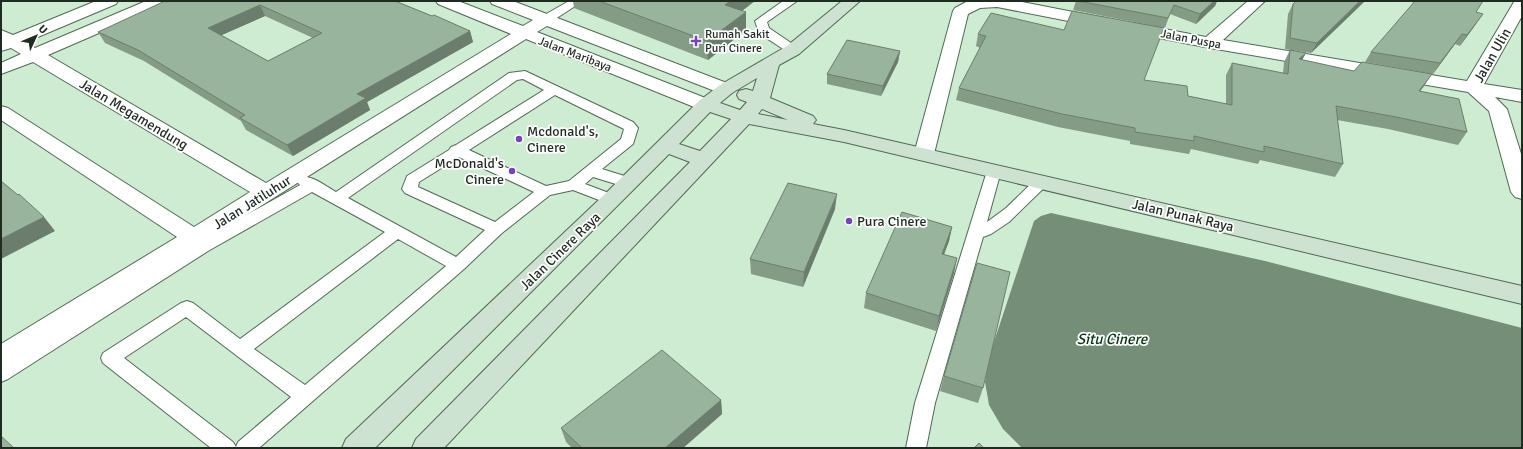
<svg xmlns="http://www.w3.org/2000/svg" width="1523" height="449" viewBox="0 0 1523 449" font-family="Signika,sans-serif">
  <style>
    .water { fill: #748e77 }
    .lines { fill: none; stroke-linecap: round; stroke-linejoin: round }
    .lane-casing { stroke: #506a53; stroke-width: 2 }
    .street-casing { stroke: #506a53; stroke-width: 2 }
    .secondary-casing { stroke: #506a53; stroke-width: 2 }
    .lane { fill: #fff; fill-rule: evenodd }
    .street { fill: #fff; fill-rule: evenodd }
    .secondary { fill: #cee2d1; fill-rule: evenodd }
    .wall { fill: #849b86; fill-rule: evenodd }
    .shaded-wall { fill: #6b7e6d }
    .building { fill: #99b49c; stroke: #6b7e6d; fill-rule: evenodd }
    .poi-dot { fill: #7444bb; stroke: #fff; stroke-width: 1.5 }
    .labels { text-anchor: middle; stroke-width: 3.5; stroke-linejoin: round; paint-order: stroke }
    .far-poi-label { font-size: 12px; fill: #1f2b21; stroke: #fff; text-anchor: start }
    .far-street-label { font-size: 12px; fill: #1f2b21; stroke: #fff }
    .street-label { font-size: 14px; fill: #1f2b21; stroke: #fff }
    .poi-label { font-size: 14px; fill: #1f2b21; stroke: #fff; text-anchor: start }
    .water-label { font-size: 15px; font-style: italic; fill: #073614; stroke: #fff }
  </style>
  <rect width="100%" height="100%" fill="#ceecd1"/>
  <!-- water -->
  <path class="water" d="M1051,213l214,48 257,67v120h-500l-19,-19 -14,-24 -4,-23 5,-28 44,-133 7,-5z"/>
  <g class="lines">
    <!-- lane casing -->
    <g class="lane-casing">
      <path id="lane" d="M569,1h14l-34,22h-8l-2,-3 2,-3z
        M783,1h14l-30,21 2,6 28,19 2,3 -2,3h-8l-30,-20 -4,-12z
        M525,71l108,51 5,6 -5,16 -31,25 32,10 3,4 -3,4 -5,1 -36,-11 -8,7 32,12 3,4 -3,4 -5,1 -39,-15 -23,5 -48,38 -38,36 -205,179h-48l-108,-85 -2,-5 2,-5 78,-50 6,-2 6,2 47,36 145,-107 -73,-40 -104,59 -200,128 -7,3v-18l195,-121 104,-58 -4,-4 3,-4c12,-3 26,9 37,15l173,-119zM523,79l21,11 -88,55 -5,2 -2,3 -42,26 -5,13 3,4 80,37 -29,27 -108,-59 169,-118zM555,95l69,34 -3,10 -52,42 -23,5 -77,-36zM459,157l75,35 -39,30 -77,-35 1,-5zM398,239l48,27 -141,119 -51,-36zM186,317l105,80 -53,45 -2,5 -3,-5 -109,-84z
        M994,166l5,2 2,3 -14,51 19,-14 31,-30 5,-1 5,1 3,4 -41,40 -18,12 -8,3 -48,166 -9,45h-20l9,-45 72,-232 2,-3z"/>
    </g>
    <!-- street casing -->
    <g class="street-casing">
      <path id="street" d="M96,1h22l-2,3 -90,38 9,6 111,-47h22l-2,3 -118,51 218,128 245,-149 -73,-30 -2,-3h22l65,25 10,-6 -41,-16 -2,-3h23l219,84 3,4 -3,4 -6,2 -6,-2 -173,-67 -10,6 176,69 2,4 -2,4 -7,2 -7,-2 -173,-70 -516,325 -9,3v-23l176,-107 -176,-117v-14l7,2 186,119 56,-35 -217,-130 -32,12v-11l20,-9 -10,-6 -10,3v-21l12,5z
        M968,1h49l82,16 6,1 2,4 -2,4 -6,1 -102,-20 -17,1 -12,6 -34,140 -3,5 -7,1 -7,-1 -3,-5 39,-143 2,-3z
        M1248,1h17l-42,39 244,41 47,-79 8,-1v15l-38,68 38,6v12l-27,-5 12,12 15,48v42l-7,-2 -4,-5 -22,-81 -21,-19 -258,-44 -77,-15 -6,-1 -2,-4 2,-4 6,-1 73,14z"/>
    </g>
    <!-- secondary casing -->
    <g class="secondary-casing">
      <path id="secondary" d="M842,1h18l-61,53 -20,11 -9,33 43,18 3,4 -3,4 31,6 678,156v18l-678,-162 -95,-18 -305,324h-32l4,-9 274,-277 -21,-8 -294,294h-33l4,-9 258,-244 95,-94 21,-16 67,-39zM757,78l-4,13 -7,-2 -7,2 -2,4 2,4 8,3 -7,8 -20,-7 12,-10zM762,109l26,11 -30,-6zM710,112l21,7 -31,32 -21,-7z"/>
    </g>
    <!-- lane -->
    <use href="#lane" class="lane"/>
    <!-- street -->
    <use href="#street" class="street"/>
    <!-- secondary -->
    <use href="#secondary" class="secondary"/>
  </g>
  <!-- wall -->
  <path class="wall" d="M395,1l75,30 3,11 -106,60 3,8 -77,46 -47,-26 -5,-9 -97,-60 -39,-18 -7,-11 69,-30zM265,16l48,22 -45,23 -47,-26z
    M573,1h181l-12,10 4,1v18l-38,30 -134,-52z
    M1076,1h141l-2,5 -19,18 -26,-10 -5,14 -92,-18z
    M1365,1l-54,52 -26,-4 3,-35 5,-10z
    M1476,24l-16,22 -5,-2 -22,30 -68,-12 6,-10z
    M978,34l166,46 44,16 38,8v-29l6,-12 51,10 1,-11 6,-12 16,3 -4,7 122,26 -4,5 47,41 -9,13 -70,-16 -51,-9 6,44 -8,13 -75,-17 -2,4 -67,-15 -2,5 -59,-10v-3l-72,-14 -102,-27 3,-12 21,-40 -4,-2z
    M900,51l-2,11 -17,34 -54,-12v-10z
    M835,209l-32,78 -52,-13 -1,-15z
    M952,227l-3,14 -5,13 10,19 -18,58 -72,-23 2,-15z
    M944,376l39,12 -5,15 -38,-12z
    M721,400l1,14 -39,34h-111l-6,-6 -5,-14z"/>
  <!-- shaded-wall -->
  <path class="shaded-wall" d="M730,1h25l-29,22 -1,-18z
    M1214,1h3l-2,5 -19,18 4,-10z
    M1360,1h5l-54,52 6,-10z
    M260,5l5,11 -52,23 -5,-11z
    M746,12v18l-38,30 -1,-19z
    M1483,14l-7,10 -16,22 7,-11z
    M470,31l3,11 -106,60 3,8 -77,46 -6,-11 70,-51z
    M1462,34l-7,10 -22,30 7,-11z
    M900,51l-2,11 -17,34 2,-10z
    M1306,53l-7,12v-6z
    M1432,74l-8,12 -13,17 8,-12z
    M837,194l-2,15 -32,78 1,-15z
    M44,217l11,14 -54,28v-20z
    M952,227l-3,14 -10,27 3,-14z
    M957,258l-3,15 -18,58 3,-15z
    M721,400l1,14 -39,34h-18z"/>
  <!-- building -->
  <path class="building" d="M165,1l2,1 2,-1h226l37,15 2,-1 36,16 -113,63 9,4 -79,47 -47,-27 5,-3 -107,-65 -40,-18zM260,5l62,28 -54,28 -60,-33z
    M599,1h131l-5,4 21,7 -39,29z
    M1078,1h136l-14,13 -26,-9 -6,13z
    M1296,1h64l-43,42 -27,-5 3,-34z
    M1415,1h68l-7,11 7,2 -16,21 -5,-1 -22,29 -69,-11z
    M1072,11l92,17 -20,52 43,6 1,10 44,9v-42l56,11 2,-24 16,3 -7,6 55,12 8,-9 70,12 -13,17 40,8 8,33 -71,-15 -60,-11 7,58 -79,-18v6l-70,-16v5l-59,-9v-4l-73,-14 -103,-26 27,-52 -8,-2 13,-21 73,17z
    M847,40l53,11 -17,35 -56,-12z
    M1,181l17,14 1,-1 25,23 -43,22z
    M788,183l49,11 -33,78 -54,-13z
    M902,212l50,15 -10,27 15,4 -18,58 -73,-23z
    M977,263l33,9 -27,116 -39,-12z
    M662,350l59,50 -56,48h-83l-21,-20z
    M1,436l13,12h-13z
    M979,443l5,5h-10z"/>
  <!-- markers -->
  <g class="poi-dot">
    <path d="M694 35h4v4h4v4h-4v4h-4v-4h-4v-4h4z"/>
    <circle cx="519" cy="139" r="4"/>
    <circle cx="512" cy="171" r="4"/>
    <circle cx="849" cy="221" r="4"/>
  </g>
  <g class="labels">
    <!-- far-poi labels -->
    <g class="far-poi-label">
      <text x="705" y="38">Rumah Sakit<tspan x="705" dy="14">Puri Cinere</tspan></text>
    </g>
    <!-- far-street labels -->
    <g class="far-street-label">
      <text transform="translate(1191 39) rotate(11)" y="4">Jalan Puspa</text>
      <text transform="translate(575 54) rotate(21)" y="4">Jalan Maribaya</text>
    </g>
    <!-- street labels -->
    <g class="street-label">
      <text transform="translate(1492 55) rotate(-60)" y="5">Jalan Ulin</text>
      <text transform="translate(134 114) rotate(31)" y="5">Jalan Megamendung</text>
      <text transform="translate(252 202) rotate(-32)" y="5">Jalan Jatiluhur</text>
      <text transform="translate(1183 215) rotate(13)" y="5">Jalan Punak Raya</text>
      <text transform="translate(560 251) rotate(-44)" y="5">Jalan Cinere Raya</text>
    </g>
    <!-- poi labels -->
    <g class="poi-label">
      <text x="527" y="136">Mcdonald's,<tspan x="527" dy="16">Cinere</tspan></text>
      <text x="504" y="168" text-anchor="end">McDonald's<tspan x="504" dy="16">Cinere</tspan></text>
      <text x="857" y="226">Pura Cinere</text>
    </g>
    <!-- water labels -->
    <g class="water-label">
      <text x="1112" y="344">Situ Cinere</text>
    </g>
  </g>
  <!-- border -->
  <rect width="1523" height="449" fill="none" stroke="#1f2b21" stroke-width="4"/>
  <!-- north arrow -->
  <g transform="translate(36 36) rotate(46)" stroke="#ffffff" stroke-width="3" paint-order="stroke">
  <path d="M0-3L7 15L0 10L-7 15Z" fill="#1f2b21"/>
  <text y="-6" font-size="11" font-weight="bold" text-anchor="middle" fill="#1f2b21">U</text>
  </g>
</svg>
